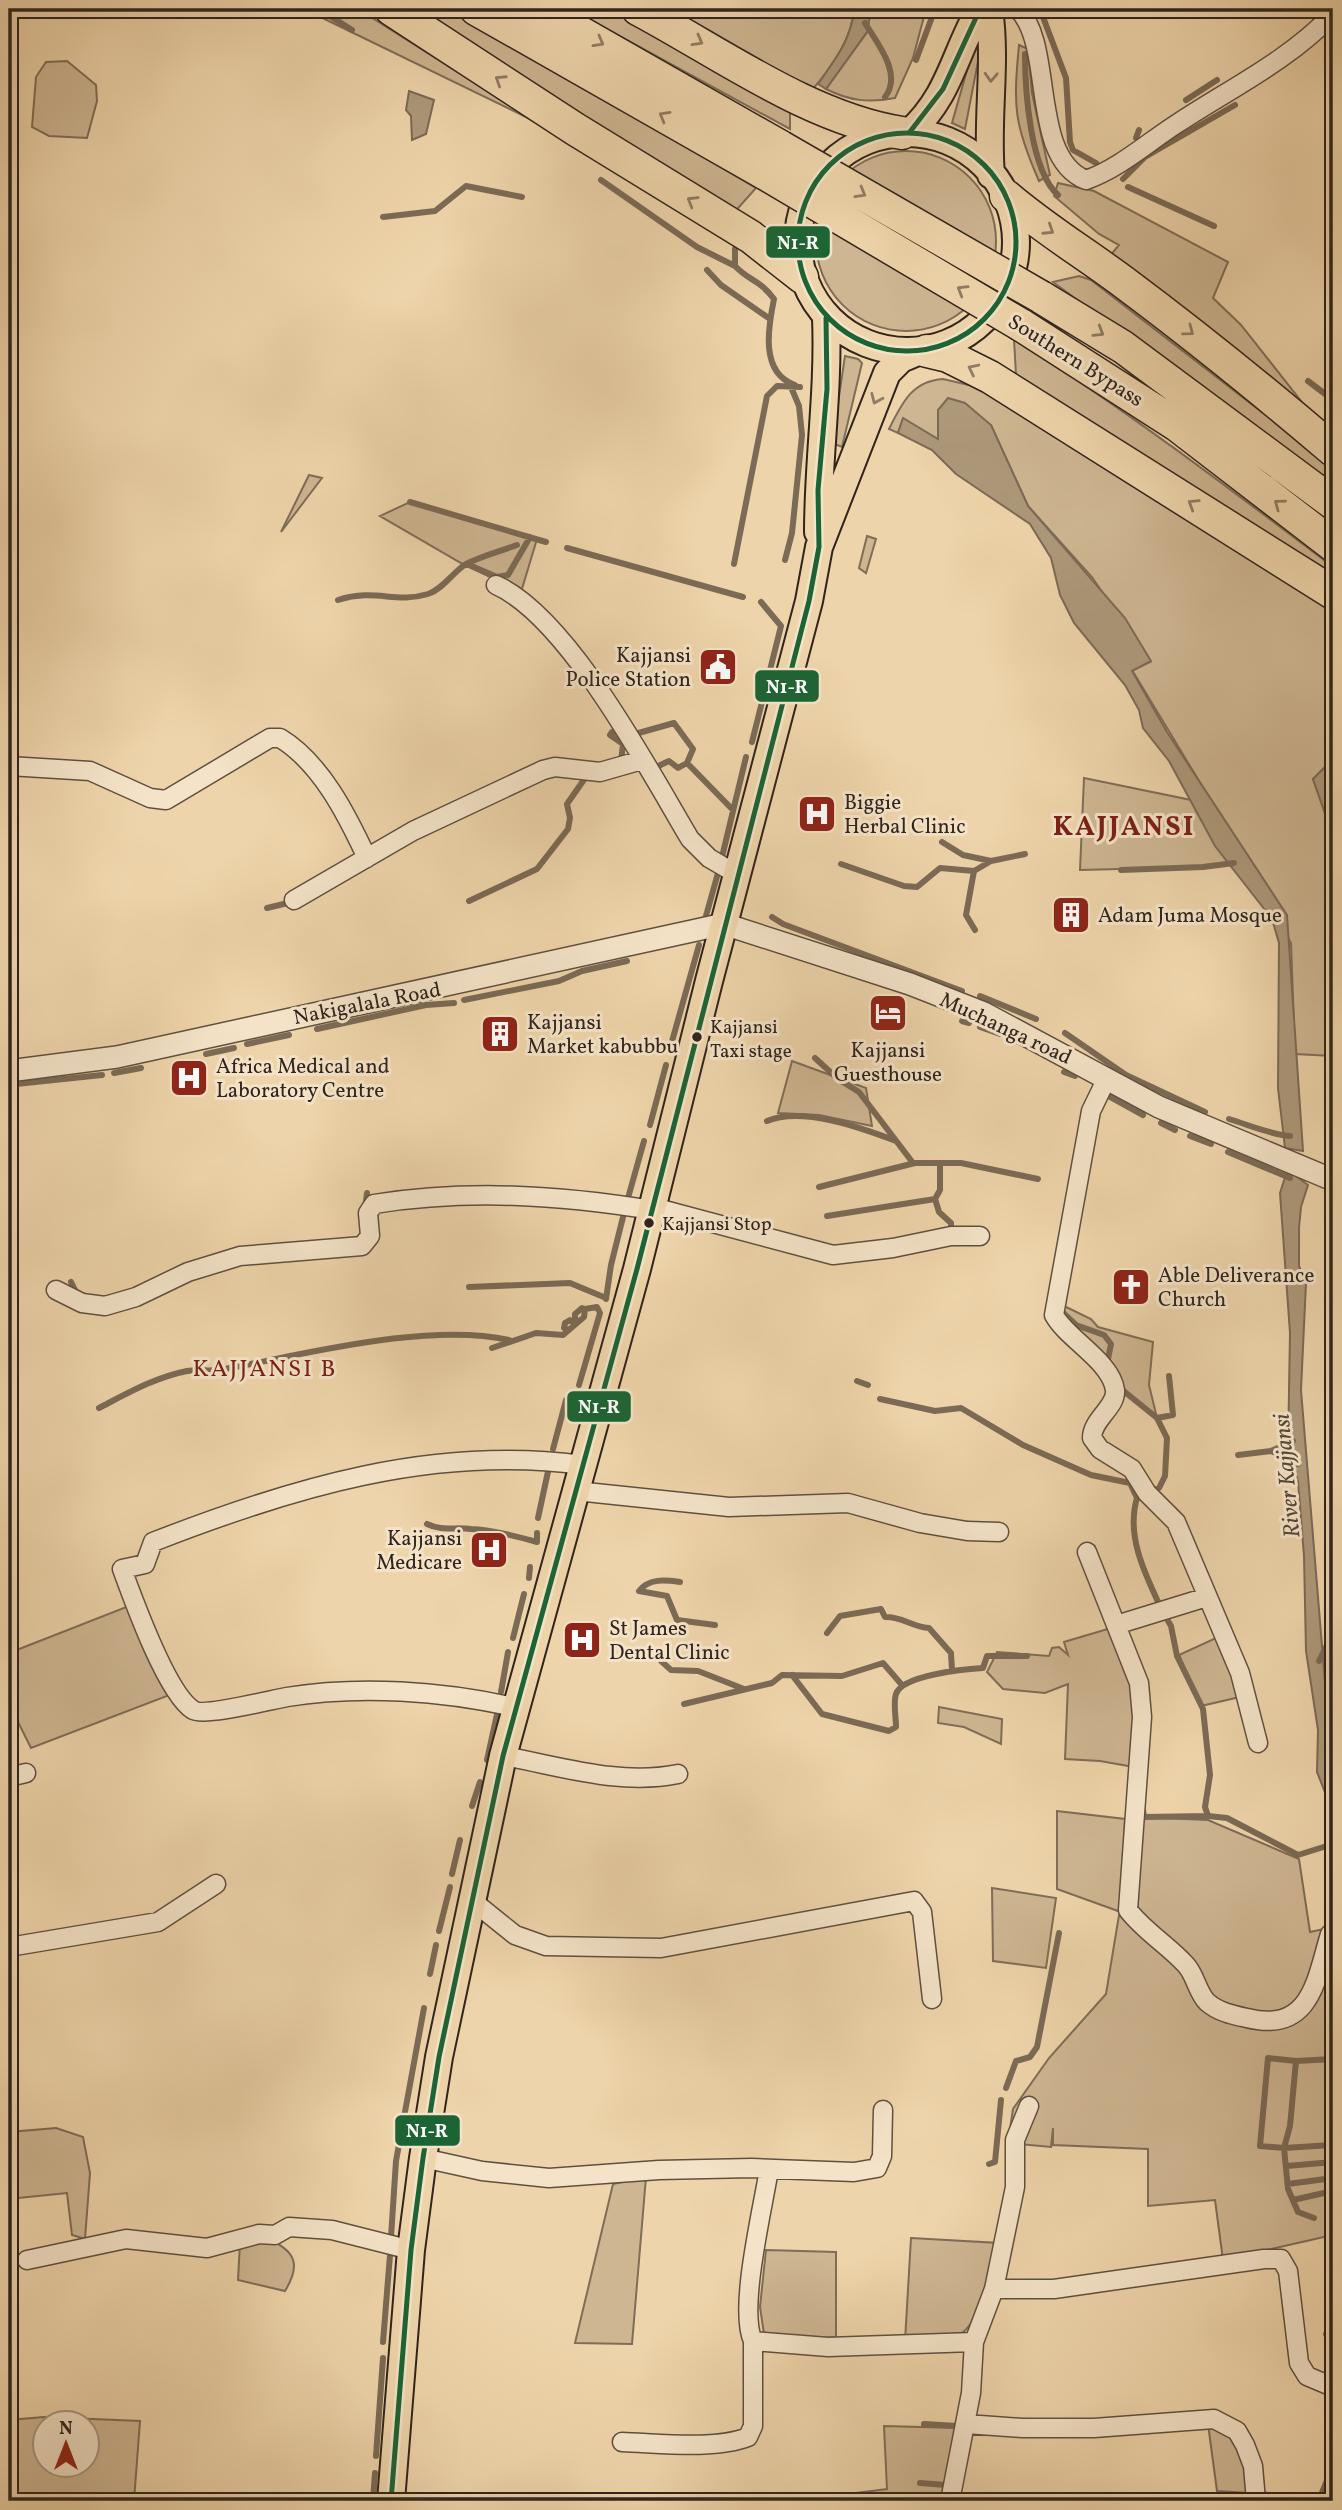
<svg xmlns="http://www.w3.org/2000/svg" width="1342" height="2510" viewBox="0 0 1342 2510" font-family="Vollkorn,serif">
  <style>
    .green { fill: #ceb692; stroke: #7f6d58; stroke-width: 2; fill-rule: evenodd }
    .water { fill: #ad987a; stroke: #7b6a55; stroke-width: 2 }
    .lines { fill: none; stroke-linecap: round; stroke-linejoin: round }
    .stream { stroke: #7b6a55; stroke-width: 6 }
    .minor-casing { stroke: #605040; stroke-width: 21 }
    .tertiary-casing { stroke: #605040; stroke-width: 24 }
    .primary-casing { stroke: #30241d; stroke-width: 30 }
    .motorway-casing { stroke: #30241d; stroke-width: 35 }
    .minor { stroke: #f4e3c8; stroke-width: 18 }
    .tertiary { stroke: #f4e3c8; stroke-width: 21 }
    .primary { stroke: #eed4aa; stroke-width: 26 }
    .motorway { stroke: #eed4aa; stroke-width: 32 }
    .motorway-bridge-casing { stroke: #30241d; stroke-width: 35; stroke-linecap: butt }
    .motorway-bridge { stroke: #eed4aa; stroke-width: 32 }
    .bus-1-casing { stroke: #f4e3c8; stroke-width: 10 }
    .bus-1 { stroke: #1d6434; stroke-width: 5 }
    .oneway { stroke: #8f7c64 }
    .bus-dot { fill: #30241d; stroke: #f4e3c8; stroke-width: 2.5 }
    .labels { text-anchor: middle; stroke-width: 6; stroke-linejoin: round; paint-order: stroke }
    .bus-label { font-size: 19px; fill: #30241d; stroke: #f4e3c8; text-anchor: start }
    .street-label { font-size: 21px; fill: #30241d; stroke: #f4e3c8 }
    .poi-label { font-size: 21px; fill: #30241d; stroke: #f4e3c8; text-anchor: start }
    .water-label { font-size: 23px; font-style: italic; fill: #564739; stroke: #f4e3c8 }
    .quarter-label { font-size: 24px; letter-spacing: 2px; fill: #7a1f14; stroke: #f4e3c8 }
    .district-label { font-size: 28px; font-weight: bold; letter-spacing: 2px; fill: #7a1f14; stroke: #f4e3c8 }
    .line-badge { stroke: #f4e3c8; stroke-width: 2.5 }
    .badge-label { font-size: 19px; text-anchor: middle; font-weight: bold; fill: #fff }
  </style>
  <rect width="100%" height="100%" fill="#eed4aa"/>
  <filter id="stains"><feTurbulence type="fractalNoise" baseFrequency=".00286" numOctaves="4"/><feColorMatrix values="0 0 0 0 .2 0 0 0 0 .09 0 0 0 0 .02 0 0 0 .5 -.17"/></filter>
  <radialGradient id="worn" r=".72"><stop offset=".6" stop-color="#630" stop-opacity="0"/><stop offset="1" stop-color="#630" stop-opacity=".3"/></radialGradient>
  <!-- green -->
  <path class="green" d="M304,9h54l201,127 -33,-19z
    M405,9h47l304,179 -24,27z
    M570,9h40l180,97v23z
    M656,9h198c-3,31 -21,57 -42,81z
    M871,9h55l-13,49 -18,40c-27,5 -45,3 -69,-9l41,-57z
    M979,28l2,18 -16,83 -13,-6z
    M1019,45l9,4 4,44 18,82 -11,6c-25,-57 -26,-74 -20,-136z
    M67,61l29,24 1,16 -10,37 -38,-2 -17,-9 4,-50 10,-15z
    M816 241a90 90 0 1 1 180 0a90 90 0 1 1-180 0Z
    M1058,183l36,8 134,71 -15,36 28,27 64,81 -196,-149 10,-12 -20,-11 -45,-38z
    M1079,276l12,4 242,187v21l-280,-206z
    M1014,339c111,70 215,149 319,228v14l-317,-206z
    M845,356l13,3 4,4 -20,84 -10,-4z
    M943,379l30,7 36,15 324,210v148l-20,20 20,57v220l-38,-2 -4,-111 -75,-134 -84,-139 18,-8 -58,-85 -64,-71 -37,-81 -53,-15v30l-35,-21 -5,14 -9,-4c13,-26 23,-48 54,-50z
    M309,475l13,3 -41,54z
    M410,502l127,37 -16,53 -60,-29 -81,-47z
    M867,536l9,3 -10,34 -7,-5z
    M1084,778l107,22 37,63 -25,4 -123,3z
    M792,1061l74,27 6,38 -53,-11 -41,-2z
    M1062,1305l29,14 7,8 55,15 -4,43 8,33c-36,-24 -90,-68 -95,-113z
    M134,1604l46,87 -149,57 -22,-44v-51z
    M1111,1628l23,62v77l-34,-6 -35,-2 3,-75 -23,9 -42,-4 -16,-17 10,-20 52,4 3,-8 7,-1 9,8 -4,-13z
    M1218,1637l26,59 -43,10 -22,-51z
    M939,1707l63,12 -1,25 -37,-17 -26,-4z
    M1057,1811l68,8 -3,88 -4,4 -61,-22z
    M1137,1817l71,3 91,39 11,73 23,-5v183l-5,2 5,10v113l-110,25 -8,-60 -67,6v-57l-95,-4v-17l-2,19 -43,-4 5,-34 36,-51 57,-64 13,-79 64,55 15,34 28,19 47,2 2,-10 -37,-6 -26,-9 -74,-88z
    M992,1888l64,10 -10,70 -53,-7z
    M56,2128l27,9 7,36 -5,66 -13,-4 -5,-42 -58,6v-67z
    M646,2177l-14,167 -57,-1 38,-159z
    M911,2238l88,5c-9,25 -18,87 -45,94 -15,4 -34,3 -49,4z
    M268,2239c28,12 33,26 17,52l-47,-11 2,-37z
    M766,2250l70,2v85l-56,4 -16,-7 -4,-27z
    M44,2417l96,4 -6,80h-125v-81zM46,2422h42v42h-42z
    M1208,2424l26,11 13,33 2,25 -32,-2z
    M884,2426l75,2 -16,73h-85l-3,-8 32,-4z"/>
  <!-- water -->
  <path class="water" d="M854,9h17l-4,23 -41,57 -8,-5c17,-25 34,-45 36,-75z
    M409,91l25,9 -8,34 -14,6 -1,-24 -5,-6z
    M948,398l17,5 26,22 37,81 97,112 26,43 -19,10 35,61 120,183 16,236 -18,-3 -7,-60 1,-145 -7,-24 -57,-73 -46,-85 -26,-33 -4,-18 -14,-25 -51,-62 -14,-28 -9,-37 -21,-34 -74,-50 -24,-24 -34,-17 5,-15 35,21v-29z
    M1333,759v77l-20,-57z
    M1286,1174l9,1 13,10 -7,22 -2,21v38l7,17 -5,107 32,390v33l-16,-41 1,-42 -12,-79 -2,-95 -6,-75 -10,-31 2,-117 -10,-140z"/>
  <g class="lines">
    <!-- stream -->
    <path class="stream" d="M319,9l33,21
      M1040,9l26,69 4,64 3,8 23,13
      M1315,19l9,-10
      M865,23c12,20 38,51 20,74
      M1025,54c0,36 5,116 33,141
      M916,60l19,-51
      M1186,100l31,-20
      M1136,138l3,-8
      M1123,179l22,-22 90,-52
      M601,180l96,67 38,19
      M1128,187l86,39
      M383,217l52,-6 31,-25 56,11
      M735,249v17c14,15 24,13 39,33 -6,29 -14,74 21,86
      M707,270l14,15 49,34
      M1308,381l25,19
      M410,502l136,40
      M567,548l176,49
      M785,560l7,-27 10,-98 -3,-29 -8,-19
      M467,564l30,13 11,-2 22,-38
      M734,564l33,-168 10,-10 23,1
      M338,600c38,-12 57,4 90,-6 15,-5 25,-22 38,-30 15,-8 35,-13 51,-19
      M617,732h-5l-2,3 13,9 -2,17
      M635,734l39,-11 19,26 -6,14 -9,5 -9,-7 -15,7
      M752,742l29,-116 -20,-24
      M687,763l46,47
      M942,842l21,13 28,6
      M722,857l24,-100
      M841,864l63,22 13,1 23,-19 34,3 17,-10 34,-7
      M1121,870l82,-3 31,-4
      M974,871l-8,44 9,15
      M469,901l68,-32 31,-40 2,-11 -3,-14 21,-30
      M267,908l25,-6
      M772,917l11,7 179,67
      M702,923h2l14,-50
      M980,996l56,23
      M464,1000l95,-19 23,-10 45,-10
      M962,1021l7,2
      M980,1027l20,7
      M317,1029l109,-24 28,-2
      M1065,1033l61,42 79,37
      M247,1044l42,-9
      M671,1045l28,-100
      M206,1054l28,-6
      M815,1058l23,21 21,13 54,71h48l77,16
      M1064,1072l11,4
      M114,1073l27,-5
      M16,1084l86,-9
      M1105,1094l38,21
      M1229,1119c20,6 40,15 61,17
      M767,1121c35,-15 95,7 129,20
      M1161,1123l14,7
      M650,1125l16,-60
      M1190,1136l21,8
      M1228,1152l62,26
      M819,1187l96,-24
      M628,1198l16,-57
      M935,1199l4,13 12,11v10
      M365,1209l2,-16
      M827,1216l108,-17 5,-9v-26
      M71,1282l7,14
      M469,1287l101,-4 36,15
      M606,1299l5,-34 13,-52
      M1059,1309l17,16 28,10 7,9 -4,20
      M575,1323v-9l7,-6 3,1
      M569,1330l-5,-2 1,-5 5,-3 5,4
      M492,1348l44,-15 27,2 21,-18 1,-8 12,-2 3,6 -21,72
      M857,1381l11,4
      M1120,1388l37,30 10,20 -2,38 -6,12 -22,10c-11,37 7,74 23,108
      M880,1399l55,12 26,-3 62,37 68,30 39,8 7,15
      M99,1408c29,-15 57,-31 88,-37 13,-2 25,1 38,-2 81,-15 203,-47 284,-29
      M1157,1418l16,-3 -4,-39
      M553,1449l13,-49
      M1271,1451l27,13
      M1238,1455l33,-4 22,-10
      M538,1518l11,-51
      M427,1524c14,7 29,3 44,5 22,1 44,7 66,13v-9
      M529,1578l1,-11
      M680,1582c-15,-2 -31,-4 -41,9l28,5 10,24 38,5
      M1164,1614l7,12 6,30 26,53 7,66 -5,32 3,9 19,2 71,37 35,-11
      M827,1633l13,-17 41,-7 4,8c16,-1 27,10 44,11l22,25 1,17
      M513,1638l11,-44
      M661,1661l10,9 27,1 46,18
      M1319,1661l10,-20 4,-64
      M792,1675l30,39 67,17 7,-4c0,-10 -3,-24 0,-33 6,-19 70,-25 87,-26l4,-12h40
      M501,1692l7,-40
      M684,1704l88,-21 10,-8 60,1 41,-13 19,22
      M487,1760l11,-50
      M472,1806l8,-24
      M1143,1810l1,7 64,-1
      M452,1874l8,-34
      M439,1931l11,-44
      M430,1974l6,-29
      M1296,2061l-28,-3 -8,88 24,2 48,-3
      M1006,2088l10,-27 14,-4 7,-10 22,-114
      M989,2164l6,-2 6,-62
      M1287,2166l46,-4
      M1288,2184l45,-6
      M1293,2200l40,-9
      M1314,2218l-16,-6 -10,-23 -4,-41 6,-22 6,-65 37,-2
      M391,2237l5,-76 28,-153
      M1326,2334h7
      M383,2342l7,-87
      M924,2424l33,2 2,-6
      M376,2456l7,-98
      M920,2483l26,2 -1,4
      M1260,2494l59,6 14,-34
      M373,2501l2,-28"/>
    <!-- minor casing -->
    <g class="minor-casing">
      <path id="minor" d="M1018,9c37,37 11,148 68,171 34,-12 62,-38 92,-57 53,-35 110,-62 155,-109
        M496,585c72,32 153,185 194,254l19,19 29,17
        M9,766l81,5 60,27 16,2 104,-62h10c41,25 67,77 87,120
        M294,900l119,-69 130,-61 12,-3 45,5 42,-12
        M1107,1078l-16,33 -37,204c13,24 57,46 61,75 2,17 -23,29 -23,48l8,11 32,20 15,24 29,29 64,151 18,70
        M653,1207l180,48 60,-7 58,-12h29
        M56,1290l26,13 23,3 31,-9 52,-25 52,-16 122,-10 8,-10 -2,-23 6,-9c94,-15 185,-9 278,6
        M576,1491l153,16 119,-4 72,20 47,8 32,1
        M1087,1552l52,131 3,34 -14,193c17,22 40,35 58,55 10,11 11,27 21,37 11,10 26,13 40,16 64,16 69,-38 83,-84
        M1116,1625l91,-28
        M514,1707c-72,-16 -154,-22 -227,-10 -17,3 -83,20 -94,13 -26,-16 -60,-111 -71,-141l23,-5 8,-22c138,-54 280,-97 429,-77
        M503,1756c57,10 116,30 175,18
        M9,1777l17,-4
        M474,1902l41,33 31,11 115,2 253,-47 8,11 10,87
        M9,1947l149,-25 58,-38
        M423,2158l59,13 67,7 110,-8 93,-2 102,4 23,-4 5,-12 1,-46
        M769,2169c-6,39 -31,140 -16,172l75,6 146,-5 -3,51 -21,108
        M27,2260l99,-21 81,9 52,-14 16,1 14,-8 43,3 79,20
        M994,2289h60l210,-30h17l7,12 11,92 8,13 26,11
        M974,2342l20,-53 21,-102v-47l14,-34
        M966,2424l56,4h72l120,-9 23,12 8,14 8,21 3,35
        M622,2442c36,1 93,8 126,-5l5,-11v-85"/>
    </g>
    <!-- tertiary casing -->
    <g class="tertiary-casing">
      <path id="tertiary" d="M9,1071l108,-14 607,-133 186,60 74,29 175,94 174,73"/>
    </g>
    <!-- primary casing -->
    <g class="primary-casing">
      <path id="primary" d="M989,9c8,55 -3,111 2,166
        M798 242a109 109 0 1 1 218 0a109 109 0 1 1-218 0Z
        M909,133c41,-37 45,-79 71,-124
        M818,532c0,-72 11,-142 8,-214
        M391,2501l20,-251 12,-92 16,-101 64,-301 134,-487 72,-288 100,-380 10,-54 68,-174 14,-14 19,-8"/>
    </g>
    <!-- motorway casing -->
    <g class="motorway-casing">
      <path id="motorway" d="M391,9l184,120 176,108 51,40
        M476,9l290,165
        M539,9l242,138
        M638,9c81,43 172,110 264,124
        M1006,196c37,32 80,58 120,88 71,53 140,109 207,166
        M1041,297l82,50 210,156
        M1021,325l156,100 156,120
        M927,351l21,5 42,21 343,216"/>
    </g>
    <!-- minor -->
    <use href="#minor" class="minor"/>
    <!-- tertiary -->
    <use href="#tertiary" class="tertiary"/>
    <!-- primary -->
    <use href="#primary" class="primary"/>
    <!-- motorway -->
    <use href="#motorway" class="motorway"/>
    <!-- motorway-bridge casing -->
    <g class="motorway-bridge-casing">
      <path id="motorway-bridge" d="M781,147l260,150
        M766,174l255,151"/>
    </g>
    <!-- motorway-bridge -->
    <use href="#motorway-bridge" class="motorway-bridge"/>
    <!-- bus-1 casing -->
    <g class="bus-1-casing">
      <path id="bus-1" d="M909,133l34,-44 37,-80
        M798 242a109 109 0 1 1 218 0a109 109 0 1 1-218 0Z
        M391,2501l20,-251 12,-92 16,-101 64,-301 134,-487 172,-668 10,-54 -1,-57 9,-101 -1,-71"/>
    </g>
    <!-- bus-1 -->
    <use href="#bus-1" class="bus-1"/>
  </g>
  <!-- one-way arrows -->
  <defs><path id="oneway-chevron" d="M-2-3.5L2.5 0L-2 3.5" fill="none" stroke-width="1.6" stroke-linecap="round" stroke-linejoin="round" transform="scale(1.75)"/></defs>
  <g class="oneway">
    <use href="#oneway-chevron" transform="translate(698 41) rotate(29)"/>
    <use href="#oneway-chevron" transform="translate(599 42) rotate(29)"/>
    <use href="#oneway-chevron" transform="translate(991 77) rotate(93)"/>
    <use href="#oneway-chevron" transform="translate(500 80) rotate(-147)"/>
    <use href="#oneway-chevron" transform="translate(664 116) rotate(-150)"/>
    <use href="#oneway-chevron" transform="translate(861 193) rotate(30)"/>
    <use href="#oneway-chevron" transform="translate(692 201) rotate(-149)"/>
    <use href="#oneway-chevron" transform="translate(1049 230) rotate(33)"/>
    <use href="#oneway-chevron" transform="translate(962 290) rotate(-149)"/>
    <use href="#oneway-chevron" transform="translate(1189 331) rotate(37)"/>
    <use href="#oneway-chevron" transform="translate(1099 332) rotate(32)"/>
    <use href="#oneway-chevron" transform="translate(973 369) rotate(-154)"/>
    <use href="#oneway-chevron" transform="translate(876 399) rotate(114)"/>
    <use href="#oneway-chevron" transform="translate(1193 504) rotate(-148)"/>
    <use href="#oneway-chevron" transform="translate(1279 504) rotate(-143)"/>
  </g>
  <!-- icons -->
  <defs>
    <g id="civic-square" transform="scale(2.0125)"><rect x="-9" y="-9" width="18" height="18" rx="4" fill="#8f2418" stroke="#f4e3c8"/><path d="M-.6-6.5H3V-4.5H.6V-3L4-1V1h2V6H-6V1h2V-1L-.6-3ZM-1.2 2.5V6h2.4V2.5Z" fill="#fff"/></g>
    <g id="hospital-square" transform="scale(2.0125)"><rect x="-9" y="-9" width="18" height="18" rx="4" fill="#8f2418" stroke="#f4e3c8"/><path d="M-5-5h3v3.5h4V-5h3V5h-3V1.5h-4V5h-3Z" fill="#fff"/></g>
    <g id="building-square" transform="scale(2.0125)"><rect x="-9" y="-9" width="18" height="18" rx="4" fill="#8f2418" stroke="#f4e3c8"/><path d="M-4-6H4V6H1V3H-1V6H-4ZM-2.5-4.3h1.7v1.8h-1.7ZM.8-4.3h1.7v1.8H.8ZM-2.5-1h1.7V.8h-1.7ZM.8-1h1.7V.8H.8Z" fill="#fff"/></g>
    <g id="hotel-square" transform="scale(2.0125)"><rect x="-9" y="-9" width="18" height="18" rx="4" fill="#8f2418" stroke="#f4e3c8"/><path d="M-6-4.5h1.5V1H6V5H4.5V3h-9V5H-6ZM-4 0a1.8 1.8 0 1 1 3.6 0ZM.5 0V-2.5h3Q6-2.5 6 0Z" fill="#fff"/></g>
    <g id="church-square" transform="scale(2.0125)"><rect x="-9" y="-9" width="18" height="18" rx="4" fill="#8f2418" stroke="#f4e3c8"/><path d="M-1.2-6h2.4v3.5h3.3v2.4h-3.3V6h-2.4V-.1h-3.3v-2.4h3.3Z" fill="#fff"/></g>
  </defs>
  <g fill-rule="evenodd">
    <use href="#civic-square" x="718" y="667"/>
    <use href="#hospital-square" x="817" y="814"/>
    <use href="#building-square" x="1071" y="915"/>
    <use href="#hotel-square" x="888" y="1013"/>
    <use href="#building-square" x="500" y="1034"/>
    <use href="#hospital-square" x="189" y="1078"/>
    <use href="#church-square" x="1131" y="1287"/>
    <use href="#hospital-square" x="489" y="1550"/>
    <use href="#hospital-square" x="582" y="1640"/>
  </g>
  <!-- markers -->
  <g class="bus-dot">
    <circle cx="697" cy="1037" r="6"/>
    <circle cx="649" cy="1223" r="6"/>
  </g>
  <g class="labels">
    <!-- bus labels -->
    <g class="bus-label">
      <text x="710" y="1033">Kajjansi<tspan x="710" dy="24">Taxi stage</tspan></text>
      <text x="662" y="1230">Kajjansi Stop</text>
    </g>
    <!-- street labels -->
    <g class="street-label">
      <text transform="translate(1076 360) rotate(32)" y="7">Southern Bypass</text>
      <text transform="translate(367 1003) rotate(-11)" y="7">Nakigalala Road</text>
      <text transform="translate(1006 1028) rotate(25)" y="7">Muchanga road</text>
    </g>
    <!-- poi labels -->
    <g class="poi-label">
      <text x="691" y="662" text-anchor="end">Kajjansi<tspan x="691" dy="24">Police Station</tspan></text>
      <text x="844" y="809">Biggie<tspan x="844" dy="24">Herbal Clinic</tspan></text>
      <text x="1098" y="922">Adam Juma Mosque</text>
      <text x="527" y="1029">Kajjansi<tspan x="527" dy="24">Market kabubbu</tspan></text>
      <text x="888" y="1057" text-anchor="middle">Kajjansi<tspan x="888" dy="24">Guesthouse</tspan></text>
      <text x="216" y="1073">Africa Medical and<tspan x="216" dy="24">Laboratory Centre</tspan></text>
      <text x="1158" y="1282">Able Deliverance<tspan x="1158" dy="24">Church</tspan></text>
      <text x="462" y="1545" text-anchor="end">Kajjansi<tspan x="462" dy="24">Medicare</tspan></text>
      <text x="609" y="1635">St James<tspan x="609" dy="24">Dental Clinic</tspan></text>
    </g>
    <!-- water labels -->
    <g class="water-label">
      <text transform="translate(1286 1476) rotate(-95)" y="8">River Kajjansi</text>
    </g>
    <!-- quarter labels -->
    <g class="quarter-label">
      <text x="265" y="1376">KAJJANSI B</text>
    </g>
    <!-- district labels -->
    <g class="district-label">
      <text x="1124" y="835">KAJJANSI</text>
    </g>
  </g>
  <g class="line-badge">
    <rect x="765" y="225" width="66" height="34" rx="7" fill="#1d6434"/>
    <rect x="754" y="669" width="66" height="34" rx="7" fill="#1d6434"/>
    <rect x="566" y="1390" width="66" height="33" rx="7" fill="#1d6434"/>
    <rect x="394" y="2114" width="67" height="33" rx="7" fill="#1d6434"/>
  </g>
  <g class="badge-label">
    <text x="798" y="249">N1-R</text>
    <text x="787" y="693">N1-R</text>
    <text x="599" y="1413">N1-R</text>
    <text x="427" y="2137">N1-R</text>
  </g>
  <!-- margin -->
  <rect width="1342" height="2510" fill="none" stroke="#eed4aa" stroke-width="35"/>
  <rect x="10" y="10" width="1321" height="2489" fill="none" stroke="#30241d" stroke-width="3.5"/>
  <rect x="18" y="18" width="1307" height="2475" fill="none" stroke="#30241d" stroke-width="2"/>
  <!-- north arrow -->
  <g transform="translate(66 2444)"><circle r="33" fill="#f4e3c8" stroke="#a69784" stroke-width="2"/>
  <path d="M0-5L12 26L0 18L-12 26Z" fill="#8f2418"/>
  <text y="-10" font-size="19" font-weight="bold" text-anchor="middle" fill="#30241d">N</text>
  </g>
  <rect width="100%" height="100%" filter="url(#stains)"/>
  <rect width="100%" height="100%" fill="url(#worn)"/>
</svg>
